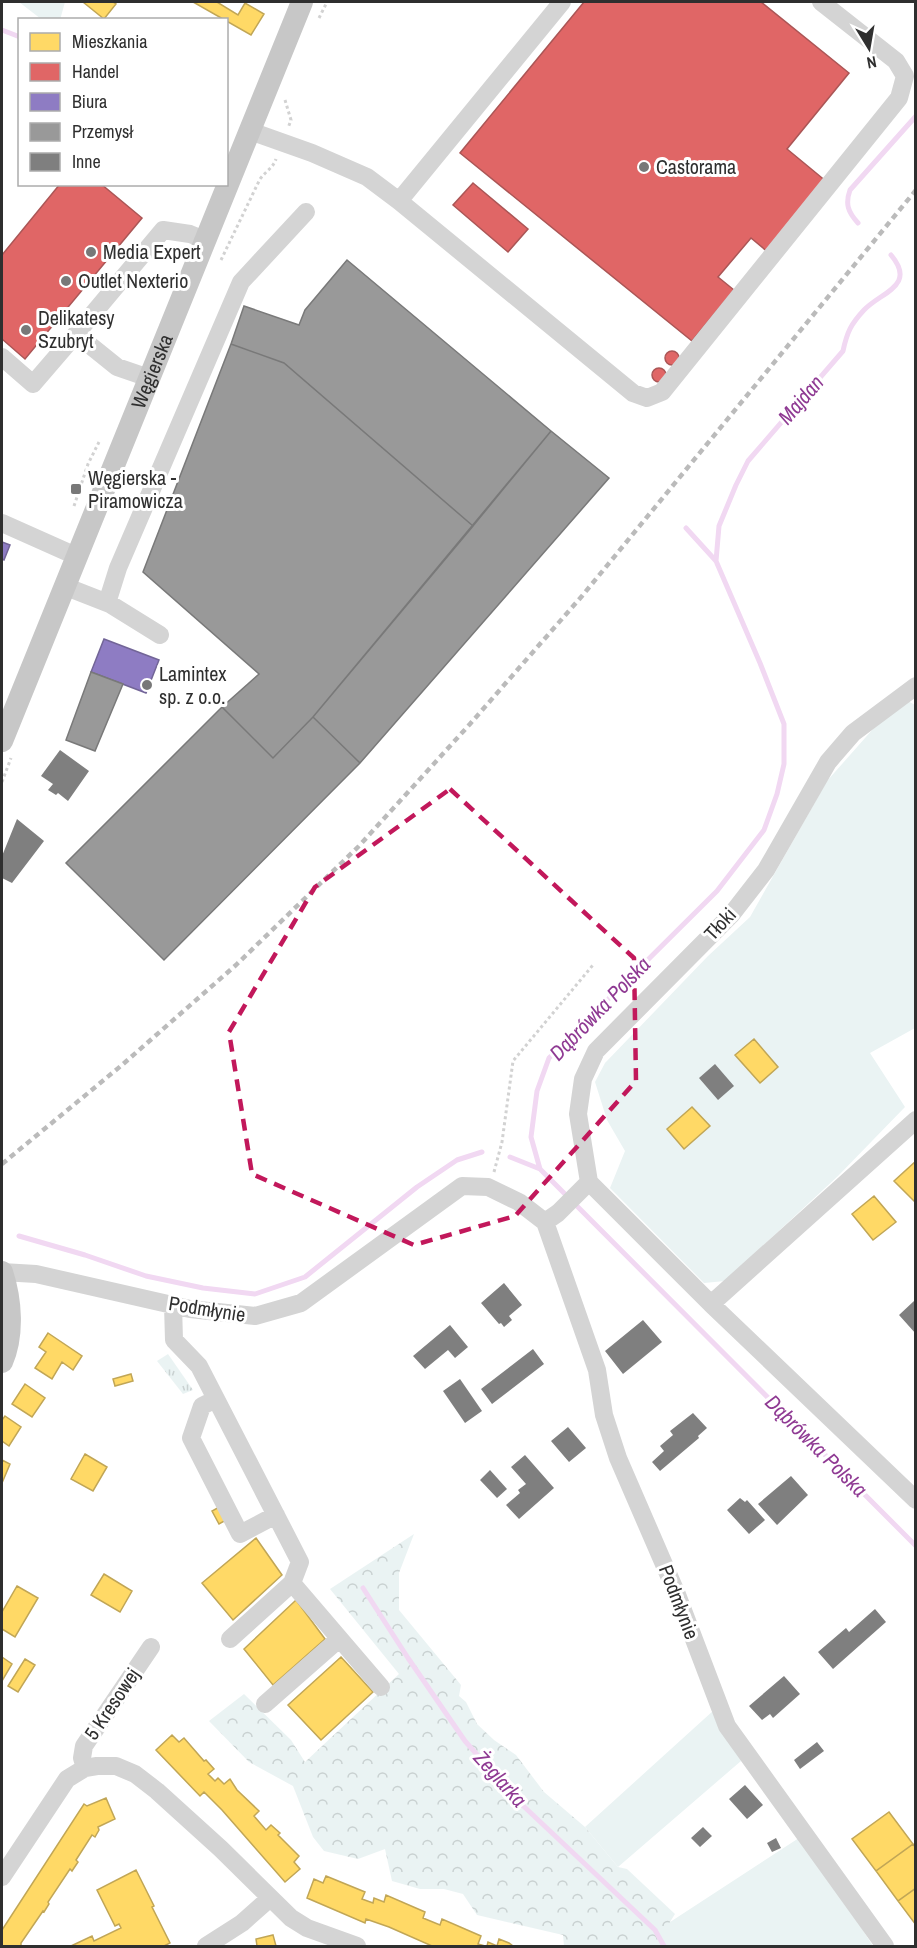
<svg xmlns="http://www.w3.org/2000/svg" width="917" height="1948" viewBox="0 0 917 1948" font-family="'Archivo Narrow',sans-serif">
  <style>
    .grass { fill: #eaf3f3 }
    .forest { fill: url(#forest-crowns) }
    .park { fill: url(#park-tufts) }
    .homes { fill: #ffd966; stroke: #c1a656; stroke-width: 1.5 }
    .shops { fill: #e06666; stroke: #ab5656; stroke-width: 1.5 }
    .offices { fill: #8e7cc3; stroke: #726597; stroke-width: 1.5 }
    .industry { fill: #999; stroke: #797979; stroke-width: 1.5 }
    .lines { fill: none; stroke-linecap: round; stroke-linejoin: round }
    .stream { stroke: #f1d8f2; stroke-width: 5 }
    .building { fill: #7f7f7f }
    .path { stroke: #d2d2d2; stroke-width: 3; stroke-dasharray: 3 3; stroke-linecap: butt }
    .minor { stroke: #d4d4d4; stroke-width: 18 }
    .major { stroke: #c7c7c7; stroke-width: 22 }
    .rail { stroke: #bbb; stroke-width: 4.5; stroke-dasharray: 6 4.5; stroke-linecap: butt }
    .marked { fill: none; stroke: #c2185b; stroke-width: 4.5; stroke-dasharray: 12 8; stroke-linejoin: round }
    .poi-dot { fill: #787878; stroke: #fff; stroke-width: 2 }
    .labels { text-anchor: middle; stroke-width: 6; stroke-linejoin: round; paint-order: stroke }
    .poi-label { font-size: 20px; fill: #2f2f2f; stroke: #fff; text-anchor: start }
    .street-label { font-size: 20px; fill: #2f2f2f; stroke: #fff }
    .water-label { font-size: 21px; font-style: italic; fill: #8f3a93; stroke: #fff }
  </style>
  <defs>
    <pattern id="forest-crowns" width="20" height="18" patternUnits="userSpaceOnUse" patternTransform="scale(1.5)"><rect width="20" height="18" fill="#eaf3f3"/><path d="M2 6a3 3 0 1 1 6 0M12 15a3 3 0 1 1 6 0" fill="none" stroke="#c9d1d1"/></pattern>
    <pattern id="park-tufts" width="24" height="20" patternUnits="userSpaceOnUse" patternTransform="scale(1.5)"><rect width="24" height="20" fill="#eaf3f3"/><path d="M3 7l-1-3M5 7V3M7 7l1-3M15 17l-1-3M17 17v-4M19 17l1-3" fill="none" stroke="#c9d1d1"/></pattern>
  </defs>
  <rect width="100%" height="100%" fill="#fff"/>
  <!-- grass -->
  <path class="grass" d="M19,2h46l-5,18 -19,-1z
    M908,701l7,4v323l-45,25 35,54 -67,69 -113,105 -21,2 -94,-95 15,-37 -18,-31 -12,-38 10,-19 103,-107 42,-39 77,-136 46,-52z
    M714,1710l27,51 -123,106 -33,-40z
    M802,1836l71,110h-233l1,-5z"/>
  <!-- forest -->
  <path class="forest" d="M414,1534l-15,39v37l62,75 -2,11 7,6 11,22 17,16 22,15 28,37 41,35 33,40 9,2 48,45 -20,32h-91l-1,-11 -86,-20 -14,-21 -19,-5h-24l-28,-8 -7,-32 -27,10 -34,-8 -11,-14 -20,-51 -44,-24 -40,-41 35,-27 47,46 14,22 94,-88 -69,-85z"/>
  <!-- park -->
  <path class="park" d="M168,1354l25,36 -10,4 -26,-33z"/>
  <!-- homes -->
  <path class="homes" d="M83,2h30l3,2 -12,15z
    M193,2h24l21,13 7,-12 19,11 -13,21z
    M754,1039l24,28 -18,16 -25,-28z
    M692,1107l18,19 -26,23 -17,-20z
    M916,1161v42l-22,-22z
    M874,1196l22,26 -23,18 -21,-26z
    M48,1333l34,23 -9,14 -11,-8 -10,17 -17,-11 11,-16 -7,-5z
    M131,1374l2,7 -18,5 -2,-7z
    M25,1384l20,14 -13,19 -20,-13z
    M5,1416l16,11 -12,19 -7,-5v-21z
    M85,1454l22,13 -14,24 -22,-12z
    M2,1460l8,4 -8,19z
    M221,1506l7,13 -9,5 -7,-13z
    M256,1538l26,37 -49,45 -31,-37z
    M104,1574l28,17 -12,21 -29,-17z
    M17,1586l21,12 -23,39 -13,-8v-17z
    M296,1600l29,39 -52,46 -29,-36z
    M2,1657l10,7 -10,17z
    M341,1657l32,35 -52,48 -33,-35z
    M25,1659l10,6 -17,27 -10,-6z
    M172,1735l7,7 5,-4 20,23 2,-1 8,9 -6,5 7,7 3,-3 6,6 6,-5 7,11 22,21 -5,5 12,14 5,-5 9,8 -2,2 21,21 -5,6 6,7 -15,13 -63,-72 -18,-18 -4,4 -44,-46z
    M106,1798l9,21 -17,8 1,3 -4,7 -3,-2 -16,25 2,2 -6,9 -2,-2 -22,33 1,2 -5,8 -1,-1 -22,32v3h-19v-16l82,-126 3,2z
    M889,1812l24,32 -37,27 -24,-32z
    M913,1844l3,4v40l-18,13 -22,-30z
    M136,1870l18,36 -2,1 18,36 -6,3h-93l21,-10 2,5 27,-13 -2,-4 -4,2 -18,-36z
    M326,1876l39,16 -3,7 11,4 1,-5 10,4 2,-7 39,17 -2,6 17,7 2,-6 39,17 -3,8 7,2h-53l-43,-19 -23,-8 -1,4 -58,-25 7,-19 9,4z
    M916,1888v37l-18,-24z
    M273,1935l3,11h-20h1l-1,-7z
    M499,1939l10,4 4,3h-26l1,-4 9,4z"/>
  <!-- shops -->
  <path class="shops" d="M584,2h177l88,71 -62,76 40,33 -58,71 -18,-15 -33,39 16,13 -42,51 -232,-188z
    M473,183l55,46 -20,23 -55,-47z
    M60,184h41l41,34 -117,141 -23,-20v-84z
    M665 358a7 7 0 1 1 14 0a7 7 0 1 1-14 0Z
    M652 375a7 7 0 1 1 14 0a7 7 0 1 1-14 0Z"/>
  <!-- offices -->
  <path class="offices" d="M2,542l8,3 -6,15 -2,-1z
    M104,639l55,21 -13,33 -55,-21z"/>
  <!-- industry -->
  <path class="industry" d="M347,260l204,171 -78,95 -189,-163 -53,-19 13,-38 55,19 6,-15z
    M231,344l53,19 189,163 -160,191 -40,41 -51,-51 37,-33 -116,-102z
    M551,431l58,47 -249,285 -47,-46z
    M91,672l32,12 -28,67 -29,-11z
    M222,707l51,51 40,-41 47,46 -196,197 -98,-97z"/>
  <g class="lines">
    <!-- stream -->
    <path class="stream" d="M2,30l18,7
      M858,223c-10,-11 -13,-19 -8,-33l66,-74
      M686,528l30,33 44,102 24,61v40l-7,30 -13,36 -47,61 -168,167 -12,33 -6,46 9,32 376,377
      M716,561l3,-35 17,-41 12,-24 95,-110c4,-19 8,-27 21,-41 17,-18 53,-24 27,-55
      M510,1157l30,12
      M19,1236l66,19 61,21 57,12 52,6 50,-17 112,-90 40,-27 25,-8
      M363,1588l45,70 57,83 52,59 138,130 9,16"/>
  </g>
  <!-- building -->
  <path class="building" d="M60,750l29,21 -21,30 -10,-8 -2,2 -8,-5 5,-6 -12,-8z
    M17,819l27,22 -32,42 -10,-5v-22z
    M715,1064l19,22 -16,14 -19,-22z
    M504,1283l18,22 -13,11 3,4 -8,7 -3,-4 -2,1 -18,-21z
    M914,1301l2,2v31l-17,-19z
    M643,1320l19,22 -39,32 -18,-23z
    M450,1325l18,22 -13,11 -7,-8 -23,19 -12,-13z
    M533,1349l11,15 -52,40 -11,-15z
    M460,1379l22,32 -17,12 -22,-32z
    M693,1413l14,15 -9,8 1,2 -39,33 -8,-9 12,-11 -4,-5 13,-11 -3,-4z
    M568,1427l18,21 -17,14 -18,-21z
    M525,1455l29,33 -35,31 -13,-14 14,-12 -2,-3 8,-6 -15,-17z
    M490,1470l17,19 -10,9 -17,-18z
    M791,1476l17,19 -31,30 -19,-21z
    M740,1498l5,4 2,-2 18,20 -16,14 -22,-24z
    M875,1609l11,13 -53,47 -15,-17 28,-24 3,4z
    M784,1676l16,18 -27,24 -3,-4 -8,6 -13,-14z
    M817,1742l7,9 -24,18 -6,-9z
    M745,1785l18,20 -16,14 -18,-20z
    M703,1827l9,9 -12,11 -9,-9z
    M776,1838l5,10 -9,4 -5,-9z"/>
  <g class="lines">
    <!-- path -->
    <path class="path" d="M319,18l8,-16
      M285,100l6,20 -3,8
      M221,260l39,-81c6,-8 13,-11 16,-20
      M74,506l14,-42 11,-22
      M2,782l9,-24
      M494,1172l8,-30 11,-81 80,-96"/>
    <!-- minor -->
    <path class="minor" d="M250,131l62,22 55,24 32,24 234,192 14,5 15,-6 237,-294 6,-22 -9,-15 -75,-59
      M399,201l163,-199
      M2,357l31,27 43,-50
      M149,378l-32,-11 -41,-33 87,-104 27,4 15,6
      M2,523l74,33
      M64,586l46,18 50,31
      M107,603l11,-35 123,-286 65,-70
      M589,1182l-11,-68 5,-35 13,-28 135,-136 35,-45 62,-108 25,-29 63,-47
      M589,1182l122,122 205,196
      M545,1222l52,148 7,45 14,43 58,134 51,134 158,220
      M2,1272l34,2 154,35 65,7 46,-13 161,-117 26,1 31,15 26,20 13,-9 31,-31
      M711,1304l205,-184
      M173,1305l1,35 25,26 101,196 -8,21 89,104
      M216,1399l-14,7 -11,32 49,96 36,-19
      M230,1639l62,-56
      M265,1704l74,-65
      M85,1768l12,-2h19l19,8 22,17 64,58 70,69 16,10 50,18
      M2,1877l65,-98 18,-11 -3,-10 2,-12 67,-99
      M206,1946l36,-23 27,-24"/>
    <!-- major -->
    <g class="major">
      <path id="s1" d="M2,741l300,-739"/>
      <path d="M2,1272c9,27 12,63 0,90"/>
    </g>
    <!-- rail -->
    <path class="rail" d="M2,1164l120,-99 114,-100 123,-119 111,-122 112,-128 334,-406"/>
  </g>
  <!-- marked area -->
  <path class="marked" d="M450,789l184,169 2,123 -121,135 -101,29 -162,-71 -23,-142 86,-145z"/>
  <!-- markers -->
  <g class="poi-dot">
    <circle cx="644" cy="167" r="6"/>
    <circle cx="91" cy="252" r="6"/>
    <circle cx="66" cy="281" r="6"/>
    <circle cx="26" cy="330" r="6"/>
    <rect x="70" y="483" width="12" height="12" rx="3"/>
    <circle cx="147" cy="685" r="6"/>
  </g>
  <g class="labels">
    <!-- poi labels -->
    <g class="poi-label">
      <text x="656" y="174">Castorama</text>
      <text x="103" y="259">Media Expert</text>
      <text x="78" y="288">Outlet Nexterio</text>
      <text x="38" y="325">Delikatesy<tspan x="38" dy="23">Szubryt</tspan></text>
      <text x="88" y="485">Węgierska -<tspan x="88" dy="23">Piramowicza</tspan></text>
      <text x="159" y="681">Lamintex<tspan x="159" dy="23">sp. z o.o.</tspan></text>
    </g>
    <!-- street labels -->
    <g class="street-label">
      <text dy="7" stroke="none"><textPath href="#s1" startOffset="399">Węgierska</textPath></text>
      <text transform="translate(720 924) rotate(-47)" y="7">Tłoki</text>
      <text transform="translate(207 1309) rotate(9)" y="7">Podmłynie</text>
      <text transform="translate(679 1602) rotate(69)" y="7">Podmłynie</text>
      <text transform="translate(112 1704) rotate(-56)" y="7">5 Kresowej</text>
    </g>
    <!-- water labels -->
    <g class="water-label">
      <text transform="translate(801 400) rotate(-49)" y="7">Majdan</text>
      <text transform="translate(600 1009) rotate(-46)" y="7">Dąbrówka Polska</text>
      <text transform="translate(816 1446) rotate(45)" y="7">Dąbrówka Polska</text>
      <text transform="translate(500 1779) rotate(48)" y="7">Żeglarka</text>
    </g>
  </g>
  <!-- border -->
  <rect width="917" height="1948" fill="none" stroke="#2f2f2f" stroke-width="6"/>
  <!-- legend -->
  <rect x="18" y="18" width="210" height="168" fill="#ffffff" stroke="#acacac" stroke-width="1.5"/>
  <rect x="30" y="33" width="30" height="18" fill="#ffd966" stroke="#acacac" stroke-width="1.5"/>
  <text x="72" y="48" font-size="18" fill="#2f2f2f">Mieszkania</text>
  <rect x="30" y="63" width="30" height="18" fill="#e06666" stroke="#acacac" stroke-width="1.5"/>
  <text x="72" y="78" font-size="18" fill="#2f2f2f">Handel</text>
  <rect x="30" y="93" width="30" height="18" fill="#8e7cc3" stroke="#acacac" stroke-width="1.5"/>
  <text x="72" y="108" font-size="18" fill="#2f2f2f">Biura</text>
  <rect x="30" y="123" width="30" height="18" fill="#999999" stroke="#acacac" stroke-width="1.5"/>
  <text x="72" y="138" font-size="18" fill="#2f2f2f">Przemysł</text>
  <rect x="30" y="153" width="30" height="18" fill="#7f7f7f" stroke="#acacac" stroke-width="1.5"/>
  <text x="72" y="168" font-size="18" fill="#2f2f2f">Inne</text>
  <!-- north arrow -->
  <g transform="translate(869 48) rotate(169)" stroke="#ffffff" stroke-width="4.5" paint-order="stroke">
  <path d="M0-4.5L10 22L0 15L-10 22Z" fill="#2f2f2f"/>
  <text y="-9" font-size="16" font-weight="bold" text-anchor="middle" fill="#2f2f2f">N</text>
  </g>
</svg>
